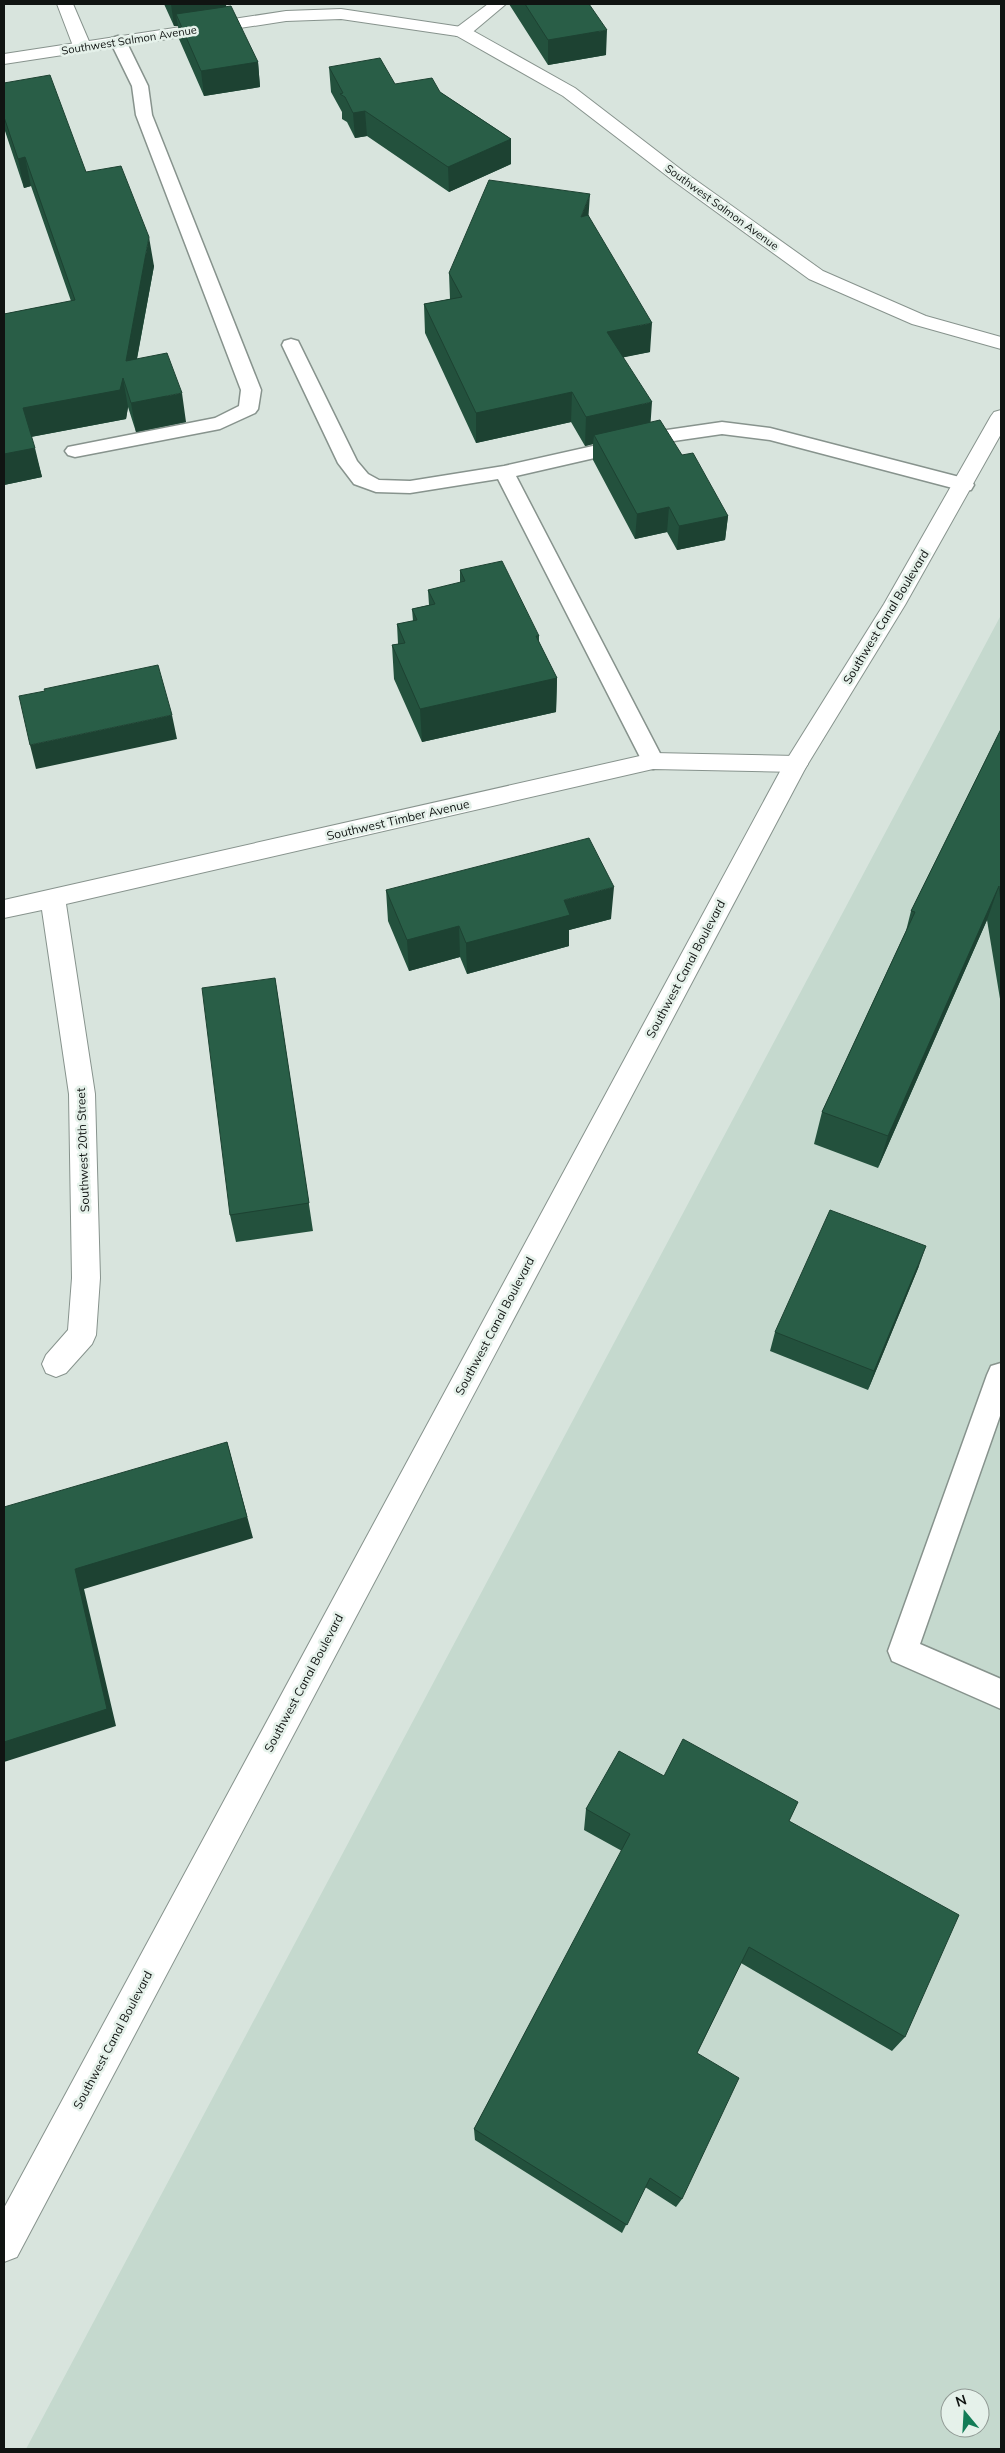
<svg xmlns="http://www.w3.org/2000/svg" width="1005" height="2453" viewBox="0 0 1005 2453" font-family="Mulish,sans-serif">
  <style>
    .built { fill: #c5d9ce; fill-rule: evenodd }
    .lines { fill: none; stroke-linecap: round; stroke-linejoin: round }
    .lane-casing { stroke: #87938d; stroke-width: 3 }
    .street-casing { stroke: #87938d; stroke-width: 2 }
    .secondary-casing { stroke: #87938d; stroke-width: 2 }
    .lane { fill: #fff; fill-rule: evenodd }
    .street { fill: #fff; fill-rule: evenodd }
    .secondary { fill: #fff; fill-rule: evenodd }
    .wall { fill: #23513d }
    .shaded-wall { fill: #1d4232 }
    .building { fill: #295e47; stroke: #1d4232 }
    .labels { text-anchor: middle; stroke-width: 5; stroke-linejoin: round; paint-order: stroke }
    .far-street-label { font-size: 11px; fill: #101412; stroke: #e5f1ea }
    .street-label { font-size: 12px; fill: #101412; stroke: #e5f1ea }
  </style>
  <rect width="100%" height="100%" fill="#d8e4dd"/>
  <!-- built -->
  <path class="built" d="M1001,615v1834h-975zM950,2398h30v30h-30z"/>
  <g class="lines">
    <!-- lane casing -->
    <g class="lane-casing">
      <path id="lane" d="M118,36l6,2 2,3 22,45 4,29 109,275 -3,19 -3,4 -35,16 -145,28 -7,-2 -3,-4 3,-4 147,-29 24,-12 2,-16 -105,-275 -4,-29 -22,-45 2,-3z
        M291,339l7,2 2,4 57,116 11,13 11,6 31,1 94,-15 156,-35 62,-9 48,6 201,52 3,5 -3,5 -7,1 -194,-51 -48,-6 -62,9 -144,33 148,285 -3,6 -8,2 -8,-2 -3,-6 -144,-282 -88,14 -34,-1 -22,-8 -16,-21 -56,-118 2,-4z
        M1001,1363v50l-81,231 81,35v30l-109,-48 -4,-10 99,-276 4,-9z"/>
    </g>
    <!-- street casing -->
    <g class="street-casing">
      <path id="street" d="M57,4h16l18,42 -3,4h-12l-3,-4z
        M488,4h18l-38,32h-12l-2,-4 2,-4z
        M653,753l143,3 8,2 4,6 -4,6 -8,2 -143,-3 -587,135 29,190 5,184 -4,57 -4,9 -26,29 -10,4 -10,-4 -4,-9 4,-9 22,-25 4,-52 -3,-184 -27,-184 -38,8v-18z"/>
    </g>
    <!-- secondary casing -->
    <g class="secondary-casing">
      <path id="secondary" d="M341,9l127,19 107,60 108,83 140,100 103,45 75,21v12l-89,-25 -103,-45 -138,-100 -108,-83 -106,-60 -116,-17 -55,2 -282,43v-10l282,-43z
        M1001,410v24l-96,171 -99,162 -789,1490 -13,5v-54l780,-1444 100,-160 107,-188 3,-4z"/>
    </g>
    <!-- lane -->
    <use href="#lane" class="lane"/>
    <!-- street -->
    <use href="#street" class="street"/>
    <!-- secondary -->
    <use href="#secondary" class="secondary"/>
  </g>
  <!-- wall -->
  <path class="wall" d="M164,4h62v3l32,55 2,25 -56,9 -25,-57 -1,-13h-4z
    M509,4h80l17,51 -58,10z
    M329,67l66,17 45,8 71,47v25l-62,28 -82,-56 -12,2 -8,-16 -5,-3v-7l-11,-20z
    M4,83l82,89 68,94 -17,93 49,63 -50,10 -8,-25 -2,12 -95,18 11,40 -38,8v-171l67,-13 -40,-115 -7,2 -20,-60z
    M589,217l61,135 -27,5 27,66 32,32 46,61 -3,24 -48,10 -10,-18 -32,7 -42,-79v-16l-8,2 -14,-24 -95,21 -51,-110 -1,-29 26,-5 -1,-26z
    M460,570l79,66v6l18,36 -1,34 -134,30 -28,-63 -2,-34 6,-1 -1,-20 16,-3 -1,-12 17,-4 -1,-15 32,-7z
    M1001,729v276l-14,-85 -109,248 -64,-24 8,-32 84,-181 5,-20z
    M386,890l225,29 -42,11v16l-102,28 -7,-17 -51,14 -21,-50z
    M275,978l38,253 -77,11 -6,-27z
    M919,1266l-51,124 -98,-39 5,-19z
    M664,1776l125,45 116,216 -13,14 -151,-88 -44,90 -15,146 -6,8 -31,-20 -23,46 -147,-93 -1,-11 148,-278 -38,-21 2,-21z"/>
  <!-- shaded-wall -->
  <path class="shaded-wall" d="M171,4h55l1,14 -51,-4 2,12h-4z
    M607,30l-1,25 -58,10v-25z
    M258,62l2,25 -56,9 -3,-25z
    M365,111l2,25 -12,2 -2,-25z
    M511,139v25l-62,28 -1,-25z
    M25,157l6,29 -7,2 -6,-29z
    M590,194l-2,29 -7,-6z
    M149,237l5,29 -23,124 -5,-29z
    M652,323l-2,29 -44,9 1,-29z
    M123,378l5,29 -2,12 -96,18 -7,-29z
    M572,392l-1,30 -95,21v-30z
    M182,393l4,29 -50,10 -5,-29z
    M652,402l-2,29 -56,4 -1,9 -8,2 1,-29z
    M35,448l7,29 -38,8v-31z
    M669,507l-2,25 -32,7 2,-25z
    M728,516l-3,24 -48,10 2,-24z
    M557,678l-1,34 -134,30 -2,-33z
    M172,715l5,24 -141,30 -6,-24z
    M999,886l-12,34 -109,248 10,-32z
    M614,887l-3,32 -42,11v16l-102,28 -1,-31 98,-43z
    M459,926l1,31 -51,14 -2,-31z
    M926,1246l-7,20 -51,124 6,-19z
    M227,1442l26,96 -169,51 32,137 -112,36v-20l71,-173z"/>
  <!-- building -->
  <path class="building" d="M525,4h64l18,26 -59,10z
    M231,6l27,56 -57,9 -25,-57z
    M380,58l15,26 37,-6 8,14 71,47 -63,28 -83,-56 -12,2 -8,-16 -5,-3 3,-1 -14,-26z
    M50,75l36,97 35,-6 28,71 -23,124 41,-8 15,40 -51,10 -8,-25 -3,12 -97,18 12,40 -31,6v-140l71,-14 -50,-143 -7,2 -14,-42v-34z
    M489,180l101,14 -9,23 7,-2 64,108 -45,9 45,70 -66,15 -14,-25 -96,21 -52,-109 38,-7 -13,-24z
    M660,420l22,35 11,-2 35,63 -49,10 -10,-19 -32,7 -43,-79z
    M502,561l37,75h-3l21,42 -137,31 -28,-64 13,-2 -8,-19 20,-4 -5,-11 23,-5 -7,-14 37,-9 -5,-11z
    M158,665l14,50 -142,30 -11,-49 26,-5 -1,-2z
    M1001,729v173l-2,-16 -111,250 -66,-24 93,-200 -4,-1z
    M589,838l25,49 -50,13 6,15 -104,28 -7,-17 -52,14 -21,-50z
    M275,978l34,225 -79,12 -28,-227z
    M830,1210l96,36 -52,125 -99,-39z
    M227,1442l20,75 -172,52 32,140 -103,33v-235z
    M683,1739l115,63 -9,19 170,94 -54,122 -156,-90 -52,106 42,25 -57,121 -32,-21 -23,47 -153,-96 156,-295 -44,-25 33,-58 45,25z"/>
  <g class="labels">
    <!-- far-street labels -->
    <g class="far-street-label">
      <text transform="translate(129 40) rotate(-9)" y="4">Southwest Salmon Avenue</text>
      <text transform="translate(722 207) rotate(36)" y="4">Southwest Salmon Avenue</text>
    </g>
    <!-- street labels -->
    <g class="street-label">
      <text transform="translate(886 617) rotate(-59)" y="4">Southwest Canal Boulevard</text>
      <text transform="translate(398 820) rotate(-13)" y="4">Southwest Timber Avenue</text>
      <text transform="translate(686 969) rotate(-62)" y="4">Southwest Canal Boulevard</text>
      <text transform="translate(83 1150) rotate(-92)" y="4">Southwest 20th Street</text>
      <text transform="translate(495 1326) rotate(-62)" y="4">Southwest Canal Boulevard</text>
      <text transform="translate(304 1683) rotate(-62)" y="4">Southwest Canal Boulevard</text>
      <text transform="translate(113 2040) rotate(-62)" y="4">Southwest Canal Boulevard</text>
    </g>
  </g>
  <!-- border -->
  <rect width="1005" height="2453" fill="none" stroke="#101412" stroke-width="10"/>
  <!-- north arrow -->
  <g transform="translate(965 2413) rotate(342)"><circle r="24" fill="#e5f1ea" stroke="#909994"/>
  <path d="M0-4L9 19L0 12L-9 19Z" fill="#137c57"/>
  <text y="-8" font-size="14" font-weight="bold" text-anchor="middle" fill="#101412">N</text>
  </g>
</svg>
